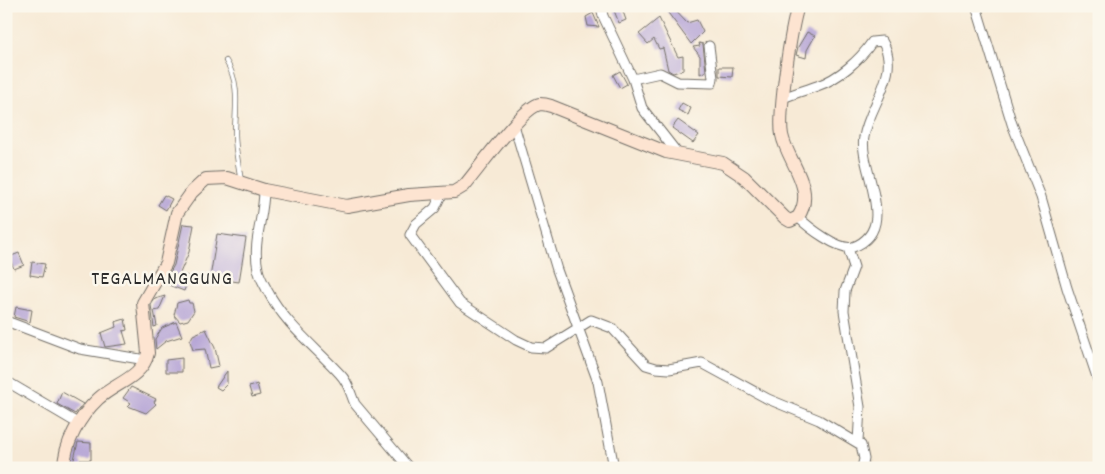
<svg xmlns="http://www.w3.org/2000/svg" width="1105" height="474" viewBox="0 0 1105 474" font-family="Dekko,sans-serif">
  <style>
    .building { fill: #b6a5d6 }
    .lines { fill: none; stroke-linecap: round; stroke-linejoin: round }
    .lane-casing { stroke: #726e67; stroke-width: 6 }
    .street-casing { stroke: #726e67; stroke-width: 11 }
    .secondary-casing { stroke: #726e67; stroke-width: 14 }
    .lane { stroke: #fff; stroke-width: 4.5 }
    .street { stroke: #fff; stroke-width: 9 }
    .secondary { stroke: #fde4d1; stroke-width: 12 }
    .labels { text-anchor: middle; stroke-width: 5; stroke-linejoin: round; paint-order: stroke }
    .quarter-label { font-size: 20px; letter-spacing: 1px; fill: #2b2b2b; stroke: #fbf7ec }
  </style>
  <rect width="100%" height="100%" fill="#fbf7ec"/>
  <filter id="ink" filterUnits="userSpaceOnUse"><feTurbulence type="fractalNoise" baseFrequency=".02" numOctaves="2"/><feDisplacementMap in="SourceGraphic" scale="10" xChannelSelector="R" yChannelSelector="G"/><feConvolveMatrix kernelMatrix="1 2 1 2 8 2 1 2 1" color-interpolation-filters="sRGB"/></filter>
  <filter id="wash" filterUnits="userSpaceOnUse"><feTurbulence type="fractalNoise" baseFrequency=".0096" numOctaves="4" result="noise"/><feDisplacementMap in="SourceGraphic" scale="20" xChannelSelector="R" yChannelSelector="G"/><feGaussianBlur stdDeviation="1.12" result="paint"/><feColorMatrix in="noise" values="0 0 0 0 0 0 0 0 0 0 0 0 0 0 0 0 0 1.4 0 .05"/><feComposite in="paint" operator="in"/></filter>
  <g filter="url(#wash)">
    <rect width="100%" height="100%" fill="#f7ead6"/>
    <g id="blocks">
      <!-- building -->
      <path class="building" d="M621,6l5,14 -7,3 -6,-15z
        M663,6h8l16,17 10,-3 6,12 -12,12z
        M593,13l6,14 -11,-1 -2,-9z
        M659,18l19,39 5,-1v14l-10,3 -5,-3 -5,-22 -4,1 -5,-10 -6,5 -9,-10z
        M807,32l8,4 -8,14 -1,8 -10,-3 2,-8z
        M699,43l4,1 3,27 -6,3v-18l-7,-9 7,-1z
        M719,67h14l-1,10 -13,-1z
        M620,71l7,13 -7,4 -7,-13z
        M682,103l9,5 -3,7 -10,-5z
        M678,120l21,15 -6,8 -21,-15z
        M164,195l8,4 -6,11 -8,-5z
        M183,224l11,1 -5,27 -9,21 9,4 -5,14 -20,-8 10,-18z
        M217,234l29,4 -7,44 -29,-4z
        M19,253l5,12 -10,4 -5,-12z
        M32,262l13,2 -3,13 -12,-2z
        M165,296l-6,14 -5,1 3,15 -3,1 -3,-22 4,-6z
        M188,300l1,3h3l2,8 -6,9 -8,2 -6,-7 3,-12z
        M16,307l16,3 -2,12 -16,-5z
        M125,319l2,11 -4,1 4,13 -22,3 -4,-14 15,-6 -1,-5z
        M176,322l6,14 -16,5 -10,8 -1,-10 7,-11z
        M206,329l9,19 4,18 -10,2 -4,-19 -12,1 -3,-9 3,-6z
        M182,358v14h-16v-12z
        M227,371v13l-6,6 -5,-3z
        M257,384l3,11 -8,2 -3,-10z
        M131,387l25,12 -2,3 2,2 -10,9 -18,-7 3,-3 -8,-5z
        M62,392l21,12 -8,10 -18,-10z
        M78,442l13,1v17h-11l3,8h-11z"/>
    </g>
  </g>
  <g filter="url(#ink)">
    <use href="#blocks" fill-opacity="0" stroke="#726e67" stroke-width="1"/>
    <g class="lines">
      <!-- lane casing -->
      <g class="lane-casing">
        <path id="lane" d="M226,61c15,24 9,47 9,73 0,16 4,32 6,48"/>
      </g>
      <!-- street casing -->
      <g class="street-casing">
        <path id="street" d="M601,6l2,10 30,63 9,29 36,46
          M976,6l36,118 29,73 26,91 32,95
          M633,79l27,-6 18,9 34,1 1,-5 -4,-32
          M783,98c12,-5 23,-8 34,-12 21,-7 43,-26 55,-44l10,-1c20,32 -13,64 -18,96 -6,31 37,92 -11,110 -14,4 -45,-20 -55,-30
          M514,125l43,145 41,112 16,86
          M264,190c0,28 -12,52 -6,79 1,7 6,15 9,21 18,34 47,56 73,84 9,9 10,19 15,30l54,64
          M442,193l-7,15 -19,16 -6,11 50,68 56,37 15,7 15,1 45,-28 21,8 34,37 10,3 13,1 33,-6 66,36 51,21 42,25 3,14 -2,9
          M848,248l6,19 -9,24 -1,20 16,96 -2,35
          M6,321l74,28 66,11
          M6,381l73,43"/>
      </g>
      <!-- secondary casing -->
      <g class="secondary-casing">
        <path id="secondary" d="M64,468c0,-24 16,-52 34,-69 17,-16 44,-21 50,-46l-5,-50 23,-40 11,-50 15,-21 14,-13 21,-1 37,12 83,16 62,-11 45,-3 10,-6c14,-16 58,-79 76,-82 3,0 8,1 11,2l115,46 57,11 21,14 41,41 5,3 8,-4c19,-28 -11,-56 -16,-82 -4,-21 9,-107 16,-129"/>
      </g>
      <!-- lane -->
      <use href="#lane" class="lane"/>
      <!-- street -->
      <use href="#street" class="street"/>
      <!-- secondary -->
      <use href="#secondary" class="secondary"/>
    </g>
  </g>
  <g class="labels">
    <!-- quarter labels -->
    <g class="quarter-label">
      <text x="162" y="284">TEGALMANGGUNG</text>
    </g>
  </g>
  <!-- margin -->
  <rect width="1105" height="474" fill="none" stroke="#fbf7ec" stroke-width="25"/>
</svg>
